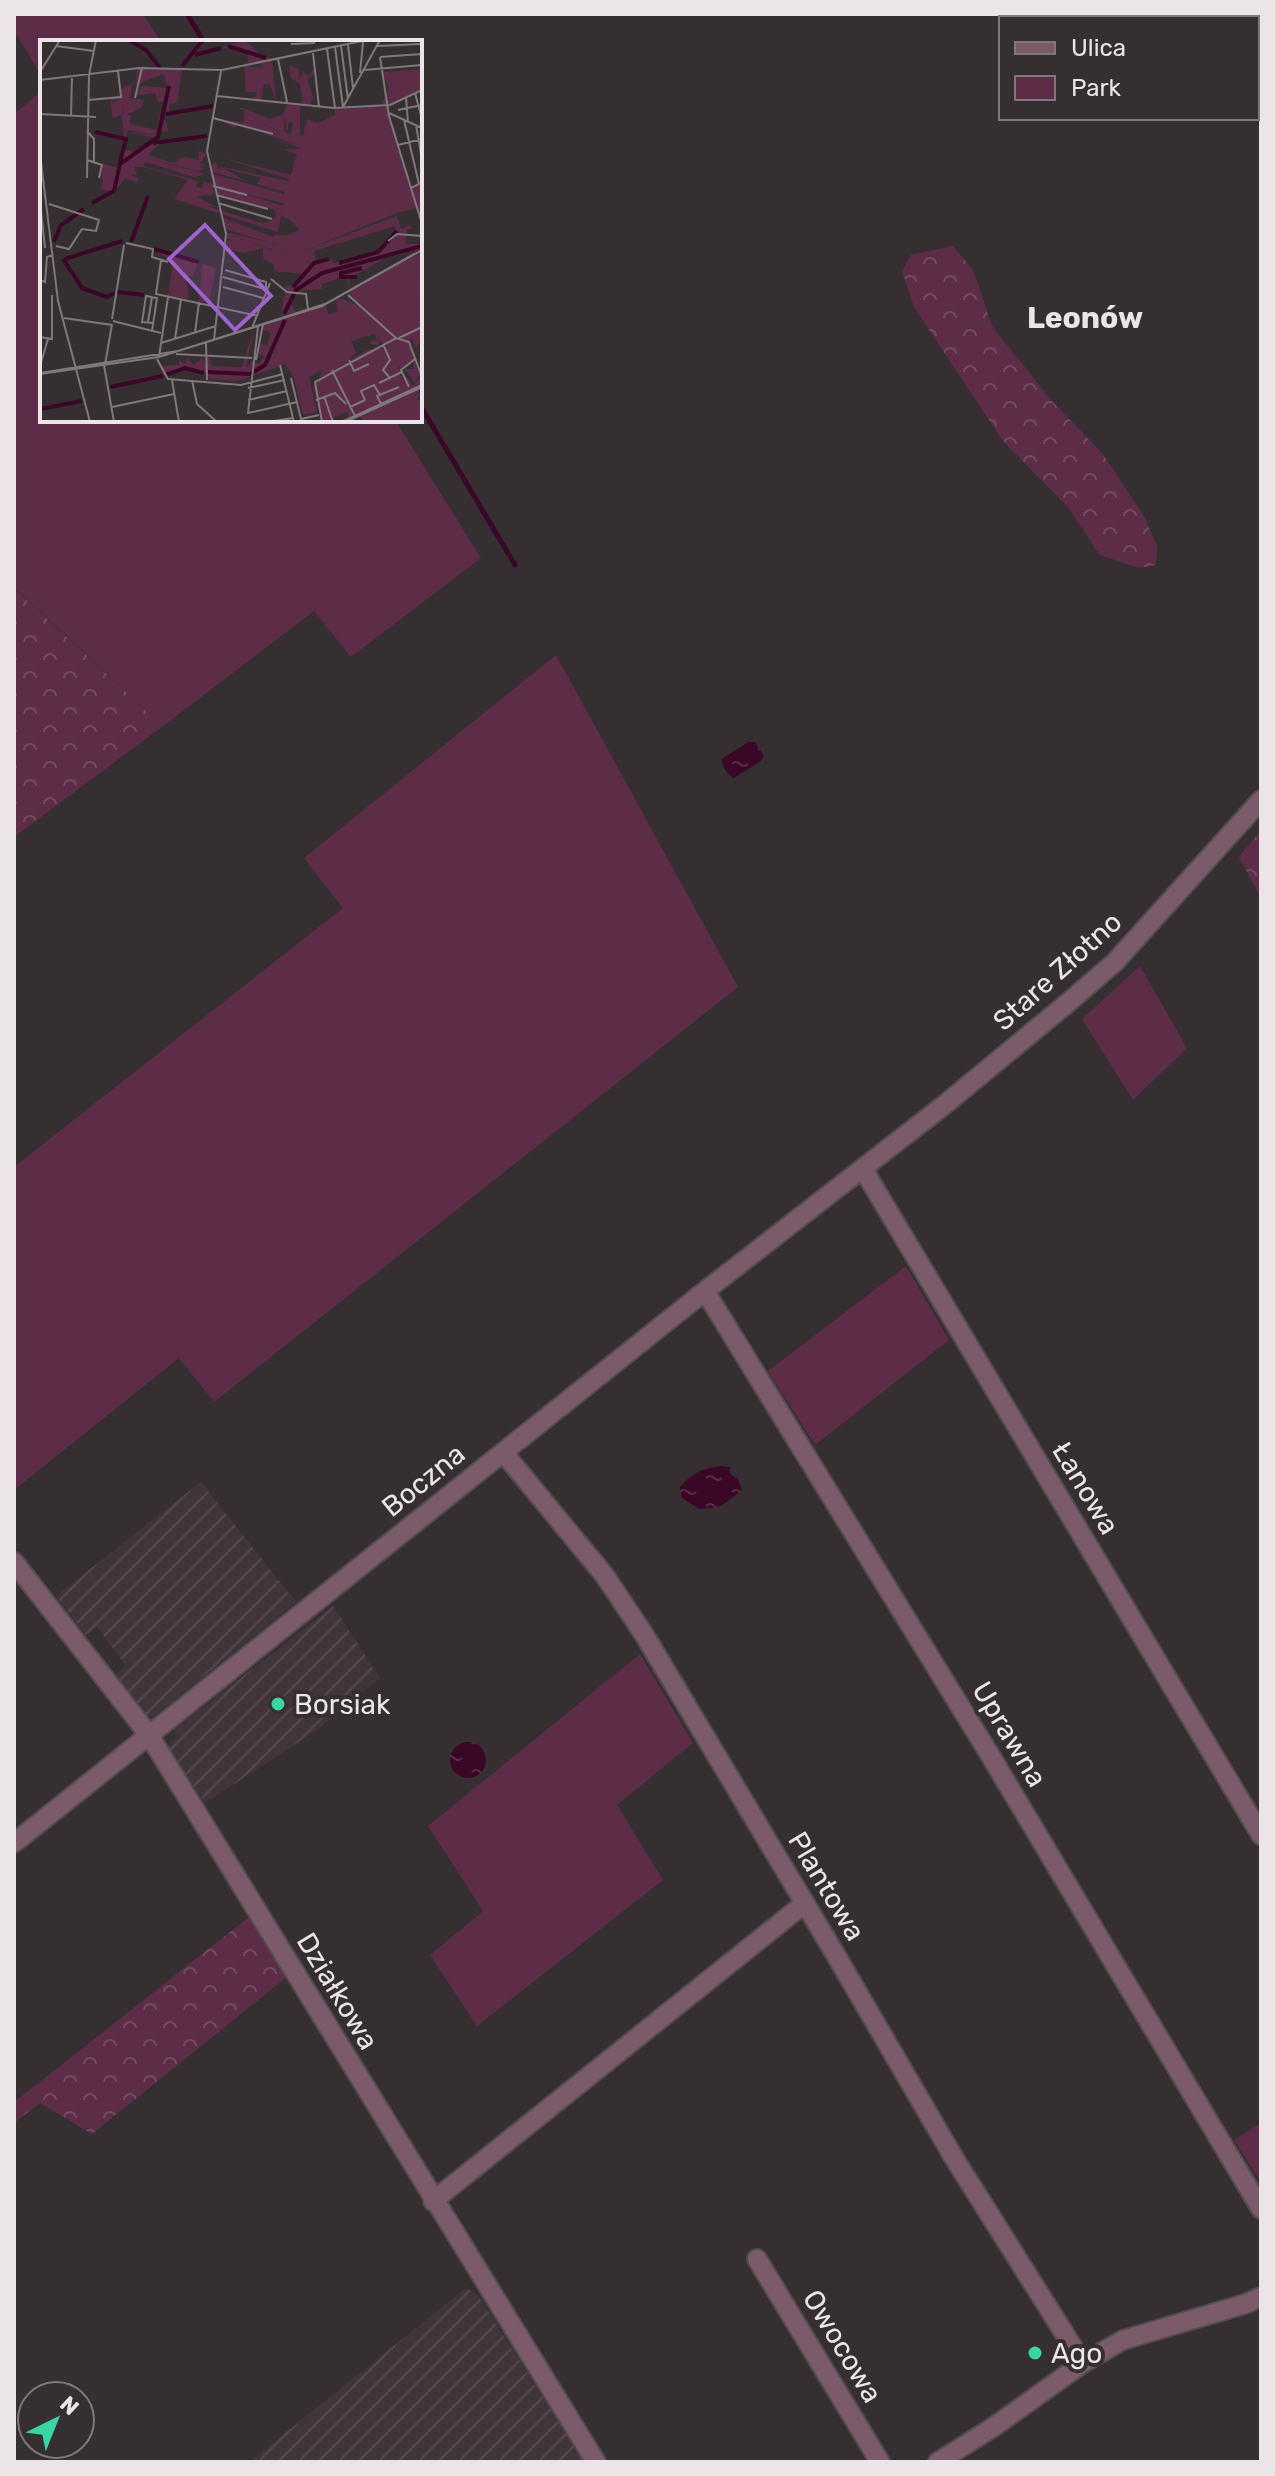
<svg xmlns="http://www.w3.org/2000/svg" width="1275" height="2476" viewBox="0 0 1275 2476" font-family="Rubik,sans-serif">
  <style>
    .industrial { fill: url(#industrial-furrows) }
    .green { fill: #5d2d47 }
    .forest { fill: url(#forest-crowns) }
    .water { fill: url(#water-ripples) }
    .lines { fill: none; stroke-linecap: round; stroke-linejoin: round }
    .stream { stroke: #3a0726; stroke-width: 5 }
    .minor-casing { stroke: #534c4f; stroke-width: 22 }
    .minor { stroke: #7b5a6a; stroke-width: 18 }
    .poi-dot { fill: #3ad4a5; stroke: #362f32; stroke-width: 3 }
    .labels { text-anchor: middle; stroke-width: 8; stroke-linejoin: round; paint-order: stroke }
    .street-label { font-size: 28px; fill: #ebe5e8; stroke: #362f32 }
    .poi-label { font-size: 28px; fill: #ebe5e8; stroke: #362f32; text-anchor: start }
    .neighbourhood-label { font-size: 30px; font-weight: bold; fill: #ebe5e8; stroke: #362f32 }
    .inset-river { fill: none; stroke: #3a0726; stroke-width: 4 }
    .inset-road { fill: none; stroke: #7e787b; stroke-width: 2 }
    .view { fill: #9d64cb; fill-opacity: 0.15; stroke: #9d64cb; stroke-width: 4 }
    .inset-edge { fill: none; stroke: #ebe5e8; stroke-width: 4 }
  </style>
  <defs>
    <pattern id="industrial-furrows" width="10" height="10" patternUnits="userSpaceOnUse" patternTransform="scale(2)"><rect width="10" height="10" fill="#42343b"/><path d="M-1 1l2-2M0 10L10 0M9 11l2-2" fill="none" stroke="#54484e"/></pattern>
    <pattern id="forest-crowns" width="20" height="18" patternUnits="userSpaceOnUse" patternTransform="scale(2)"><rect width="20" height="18" fill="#5d2d47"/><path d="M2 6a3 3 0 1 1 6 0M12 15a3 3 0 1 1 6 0" fill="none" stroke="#744b62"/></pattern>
    <pattern id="water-ripples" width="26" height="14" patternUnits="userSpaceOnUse" patternTransform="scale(2)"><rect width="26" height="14" fill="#3a0726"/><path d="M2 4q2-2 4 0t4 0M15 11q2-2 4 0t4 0" fill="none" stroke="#572b46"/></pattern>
  </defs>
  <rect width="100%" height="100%" fill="#362f32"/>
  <!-- industrial -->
  <path class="industrial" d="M201,1482l95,120 -141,113 -6,1 -5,-3 -30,-38 12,-9 -29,-39 -11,8 -30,-39z
    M333,1606l47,72 -66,54 -109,71 -38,-57 9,-8 -2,-8z
    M466,2288l12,7 106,167h-335z"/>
  <!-- green -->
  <path class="green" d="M14,14h129l18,28h-119v35l-28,-47z
    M42,91v329h353l86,138 -130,99 -37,-46 -151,115 -146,-136 -3,2v-478z
    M556,655l182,332 -524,415 -35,-44 -165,132v-323l329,-259 -39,-50z
    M1140,966l47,82 -54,52 -51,-81z
    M906,1266l43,74 -134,105 -47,-74z
    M640,1654l53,89 -76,62 46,75 -186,146 -47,-71 53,-44 -55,-85z
    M1261,2123v59l-27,-42z"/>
  <!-- forest -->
  <path class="forest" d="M953,246l20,24 19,56 58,73 53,55 40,61 14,30 -1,20 -17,3 -39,-13 -33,-49 -64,-65 -89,-134 -12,-36 9,-16z
    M16,590l147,136 -149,111v-245z
    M1261,830v68l-22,-41z
    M249,1917l39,59 -196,158 -52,-31 -26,20v-25l3,2z"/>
  <!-- water -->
  <path class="water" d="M748,742h7l9,14 -3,5 -27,17c-7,-3 -12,-11 -12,-19z
    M720,1466l10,1v7l8,5 4,11 -22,17 -21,2 -17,-11 -2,-11c11,-13 22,-19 40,-21z
    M450 1760a18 18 0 1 1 36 0a18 18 0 1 1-36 0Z"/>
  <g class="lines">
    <!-- stream -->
    <path class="stream" d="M187,14l17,28
      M420,405l95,160"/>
    <!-- minor casing -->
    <g class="minor-casing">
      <path id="minor" d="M863,1169l398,666
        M705,1291l285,464 271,454
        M503,1452l102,124 40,60 189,316 120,206 129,205
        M14,1562l135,173 447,727
        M14,1843l691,-552 238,-185 127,-105 45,-39 146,-162
        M433,2201l372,-298
        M757,2259l123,203
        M938,2462l57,-36 88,-63 40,-23 122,-36 16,-7"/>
    </g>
    <!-- minor -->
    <use href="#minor" class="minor"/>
  </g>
  <!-- markers -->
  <g class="poi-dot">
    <circle cx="278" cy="1704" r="8"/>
    <circle cx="1035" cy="2353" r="8"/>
  </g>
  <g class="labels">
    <!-- street labels -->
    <g class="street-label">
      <text transform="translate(1057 971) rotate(-42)" y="10">Stare Złotno</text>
      <text transform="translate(423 1480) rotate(-39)" y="10">Boczna</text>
      <text transform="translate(1086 1488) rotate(59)" y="10">Łanowa</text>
      <text transform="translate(1010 1734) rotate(59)" y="10">Uprawna</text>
      <text transform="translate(827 1886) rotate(59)" y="10">Plantowa</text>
      <text transform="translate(338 1991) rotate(59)" y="10">Działkowa</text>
      <text transform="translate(843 2346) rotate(59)" y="10">Owocowa</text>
    </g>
    <!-- poi labels -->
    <g class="poi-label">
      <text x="294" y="1714">Borsiak</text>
      <text x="1051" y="2363">Ago</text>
    </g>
    <!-- neighbourhood labels -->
    <g class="neighbourhood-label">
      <text x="1085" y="328">Leonów</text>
    </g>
  </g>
  <!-- overview -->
  <g transform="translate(40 40)">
    <rect width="382" height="382" fill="#362f32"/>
    <path d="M113,18l8,11 21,1 -5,33 -8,1 1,9h-5l2,-12 -10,1 -2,-9 -19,2 6,-9 26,2 -5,-14 -27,11 1,-16h19zM232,21l4,41 -6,-18h-6l-3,16 -7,-1 3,-7h-11l-2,-26 18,2 -1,-5zM249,25l9,4 2,11 3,-9 5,6 6,-9 1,6 -8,5 6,18 -3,8 -7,-1 -3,-20 -9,-6zM382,29v20l-35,16 -5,-2 7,-15 -7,-16zM92,44l-2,14 14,2 -3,8 -16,7 -4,-16 -9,1v12l-2,-12 11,-2v-9zM247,64l13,1v30l5,1 -4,10 -63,-21 -5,3 -12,-9 22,4 1,-5 47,17 2,-12 -4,-1 -2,10 -2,-16 -4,4zM119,77l7,4 2,11 -7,-2 -8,12 6,2 -11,11 25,8 11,-6 15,3 -1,-9 9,3 -7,9 8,4 -9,-2 5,4 -6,2 -51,-13 58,16 -11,3 -48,-15 -3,4 55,15 -2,6 6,1 2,-6 9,2 -3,-11 74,21 -1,9 -41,-10 41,13 -1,6 -66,-18 -4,-9 2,9 -17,3 21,11 -14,-3 74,23 2,-10 2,-5h3l4,7 -8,-4 -4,19h9l-11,9 -50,-15 -2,-11 51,19 4,-5 -104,-33 14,-19 -44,-13h-10l3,8 -8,-1 10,4 -2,4 -12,-4 -11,14 -10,6 7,-5 -10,-5 2,-24 16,4 6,-18 8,1 22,-13 -27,-6 27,3 3,-5v4zM175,121l3,8 5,-2 65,14 -3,11 -28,-8 4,-6 -37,-10 21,13 -36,-10zM310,125l16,9 -8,27 -35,10 -2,-10 24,-11 -33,1 -1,-6 32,-7 3,12 8,-4zM357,176l4,13 9,-4 2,4h-5l-2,15h16l1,5 -37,9 -36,21v11l-2,-10 -7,-2 -18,6v5l-26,2 -5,12 5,9 -15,4 5,-31 6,1 11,-12 -29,-3v-7l-11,-5v-11l-19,5 -17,-4 -1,-9 9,1 -9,-3v-6l48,19 26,1zM355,186l1,6 -20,20 -43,11 -2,-5 -15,3 -2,-10zM114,211l44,11 -5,14h-7l3,23 -21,-3 5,-35zM382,211v87l-6,10 -5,-11 -1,8 10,30 -6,7 -9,-13h9l-1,-10 -11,10 -4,-3 3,6 -4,3 7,2 -8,4 11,-4 6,9 8,-9 1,13 -9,5 9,-2 -6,7h6v22h-56l-8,-6 -21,6 12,-6 -2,-4 -13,5 1,5h-13l-9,-36 13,-11 -7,2 4,-8 -14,8 8,35 -14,3 -9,-37 -9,-14 -47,17 -29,-2 -3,-11v5l-24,-5 -18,8 -4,-10 19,-1v-5l6,4 2,-6 7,7 8,-7 4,6 2,-9 4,11 30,1 12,-39 -8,40 6,-7 7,3 5,-8 -7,-2 3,-10 7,1 4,-12 -9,-3 1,-5 63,-20 2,9 10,-2 -2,-12 5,-2 18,8 -10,-11 3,-5zM335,294l2,7 -7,-1 1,4 7,2 1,-7 9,9 -18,1 -20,11 1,5 -4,-4 9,-8 -5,-12zM162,223l14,5 -7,35 -10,-2z" fill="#5d2d47" fill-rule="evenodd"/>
    <path d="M205,0l17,17 11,1 -25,6 1,-13 -28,-3zM81,58l3,15 7,3 -1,8 27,6 4,-4 -4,11v-6l-2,4 -27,-5 -3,9 -4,-24 -8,3 -2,-14zM347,67l24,81 11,-5v35l-5,-10 -20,5 -97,39 -25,-1 -49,-19 48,11v4l4,-8 22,-9 -18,-18 -4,17 -15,-5 13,-6 -1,-9 7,2 1,-12 -47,-14 47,12 6,-18 -69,-22 71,18 6,-21 -14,-4 18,-2 -30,-10 30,8 6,-27 10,4 18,-8 -1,-6zM197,68h6l27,11 11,-4 1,6 3,-7 -1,17 8,4 -48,-17 1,-8zM382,211l-3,77 -25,7 -45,-41 45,-27 6,8 17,2zM266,274l1,29 -7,8 6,11 -8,2 3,-5 -5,-2 5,-1 -6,-3 -11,7 10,-45z" fill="#5d2d47"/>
    <path d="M328,66l12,4 2,12 -9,5 3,7 -11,-2 -8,-11 9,-4z" fill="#5d2d47"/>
    <path class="inset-river" d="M89,0l17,10 14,18M188,6l38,12M155,15l26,-7M142,26l21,-26M126,74l47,-8M55,92l31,7 -6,23M113,103l54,-7M52,163l22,-12 6,-27 38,-27 11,-51M14,202l7,-17 23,-16M91,202l17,-46M114,209l45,13M23,219l19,29 25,9 7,-4M25,219l57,-18M299,223l39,-11 19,-21M317,237h-16v-4l21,-5M253,247l21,-24 15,-4M77,252l27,3M244,274l12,-24 26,-17 100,-27M168,332l42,2 15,-9 20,-45M125,335l20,-7 19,5M70,347l53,-11M0,369l42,-8"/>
    <path class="inset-road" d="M251,4l24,-1M308,5l5,43M16,6l38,5M301,6l7,53M337,6l45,-2M295,7l8,60M287,9l8,59M273,13l6,54M340,17l9,59 33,108M340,17l42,-3M238,19l9,43M324,30l58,-5M0,32l20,-32M320,33l3,-31M0,40l99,-12 83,2 145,-30M375,53l7,26M177,56l117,12 56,-3 32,-15M95,58l7,-30M366,58l2,24M48,60l33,-3 -3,-26M303,67l37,-67M358,70l24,-5M349,73l33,15M0,74l56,3M31,77l1,-41M173,78l60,16M364,80l15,64 -8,4M376,85l6,35M47,91l7,8v23M358,105l24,-6M0,114l18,147 32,121M47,120l15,5 -3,13M47,138l2,-103 7,-35M173,146l34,9M176,155l52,14M0,161l5,47M178,163l54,16M9,164l50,16 -3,11 -14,-2 -13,20 -13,-3M348,201l9,-7 25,2M86,203l27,6 -1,8 16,5M121,220l-5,34 102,22M185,230l41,12v8M183,237l42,12M231,239l16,13 19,2 2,15M0,240l5,2 2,-25 6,-2M183,247l40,11M308,255l48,43M24,278l48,7M72,279l12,-74M73,281l48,12M108,282l4,-25M218,287l-10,86 49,-11M212,288l18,-45M112,291l5,-33 -11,-2 -4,26 11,1M155,293l4,-31M0,297l12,2v-44M359,298l23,-11M135,299l6,-40M174,300l12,-106 -19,-83 14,-80M121,303l55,-17M166,303l1,37M343,304l7,16 -7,10 7,8M136,314l76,4M119,317l9,-60M117,319l11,20 73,6 42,-11M216,320l7,-36M309,320l5,11 15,-7M64,325l10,57M65,325l7,-41M240,325l14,57M0,326l8,-27M292,330l23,46M0,333l138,-22 147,-47 89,-50M0,334l119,-17 163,-51 100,-56M251,338l10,41 18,-4M132,340l7,42M152,340l5,24 20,18M339,343l23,-11M369,347l-8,-17 14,-11M208,348l37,-8M284,356l9,26M208,360l39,-9M276,360l19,-7 11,11M341,364l-4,-8 22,-9M72,367l62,-13M310,367l15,-7 -4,-9 13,-6 6,10M228,382l25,-4M282,382l-7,-40 81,-44 13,4 13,35M302,382l80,-37M305,382l77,-35"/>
    <path class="view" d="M165,185l66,71 -36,34 -66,-71z"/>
    <rect width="382" height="382" class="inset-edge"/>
  </g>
  <!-- border -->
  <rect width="1275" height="2476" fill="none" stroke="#ebe5e8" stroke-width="32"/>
  <!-- legend -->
  <rect x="999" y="16" width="260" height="104" fill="#362f32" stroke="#7e787b" stroke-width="2"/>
  <rect x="1015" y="42" width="40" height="12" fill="#7b5a6a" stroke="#7e787b" stroke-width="2"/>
  <text x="1071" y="56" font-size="24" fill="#ebe5e8">Ulica</text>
  <rect x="1015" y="76" width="40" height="24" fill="#5d2d47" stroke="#7e787b" stroke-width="2"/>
  <text x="1071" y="96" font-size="24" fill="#ebe5e8">Park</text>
  <!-- north arrow -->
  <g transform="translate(56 2420) rotate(43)"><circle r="38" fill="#362f32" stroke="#7e787b" stroke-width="2"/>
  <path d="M0-6L14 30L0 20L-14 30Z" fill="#3ad4a5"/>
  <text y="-12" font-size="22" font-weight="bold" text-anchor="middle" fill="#ebe5e8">N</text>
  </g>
</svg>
